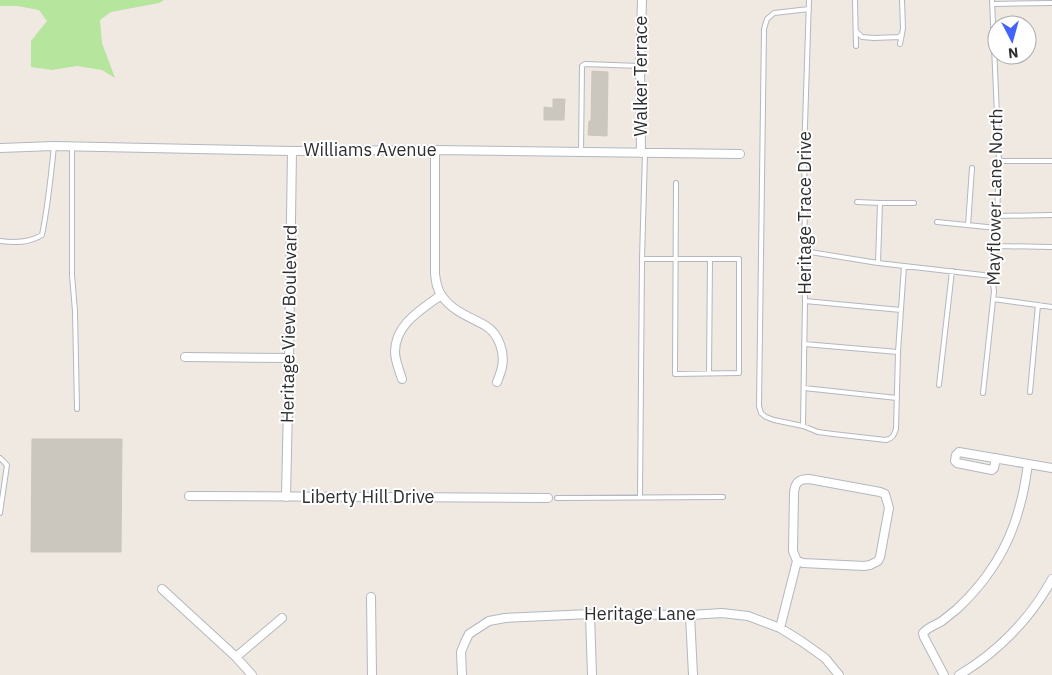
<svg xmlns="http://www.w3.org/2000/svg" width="1052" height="675" viewBox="0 0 1052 675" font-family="'IBM Plex Sans',sans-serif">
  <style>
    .green { fill: #b6e59e }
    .building { fill: #cbc7bf; stroke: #cbc5ba }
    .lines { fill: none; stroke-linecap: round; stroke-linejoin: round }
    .service-casing { stroke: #b4b7c1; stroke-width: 6 }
    .minor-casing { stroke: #b4b7c1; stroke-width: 10 }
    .service { stroke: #fff; stroke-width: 4 }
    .minor { stroke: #fff; stroke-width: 8 }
    .labels { text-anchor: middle; stroke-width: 4; stroke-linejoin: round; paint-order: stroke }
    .street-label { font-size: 18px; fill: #2e2e2e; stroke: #fff }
  </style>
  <rect width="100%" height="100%" fill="#efe9e1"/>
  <!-- green -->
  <path class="green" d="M0,0h164l-5,3 -48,9 -11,8 2,23 13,35 -13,-8 -25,-4 -25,4 -21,-3v-26l16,-20 -8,-11 -22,-4h-17z"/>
  <!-- building -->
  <path class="building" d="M592,71l16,1 -1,64 -19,-1 1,-14h2z
    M553,99h12l-1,21h-20v-13l9,1z
    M32,439h90l-1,113h-90z"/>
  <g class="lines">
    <!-- service casing -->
    <g class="service-casing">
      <path id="service" d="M855,0l1,46
        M992,4l60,-1
        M809,9l-35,4 -7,6 -3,10 -5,377 2,7 5,4 8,3 29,6 15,6 15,2 53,6c7,-2 8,-5 10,-11l2,-77 6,-86
        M856,31l6,6 12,1 25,-1 3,-3 1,-6 -1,-28
        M900,44l2,-10
        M72,146v129l3,36 2,98
        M581,153l1,-87 3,-2 55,2
        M999,161h53
        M857,202l23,1
        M997,216l55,-1
        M937,222l60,6
        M968,225l4,-57
        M0,241c15,2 29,2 42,-6 6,-29 9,-59 12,-89
        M996,246l56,1
        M804,251l74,12 114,13
        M642,259h97v114l-64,1 1,-191
        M878,263l2,-60h34
        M993,299l59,8
        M805,301l96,9
        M804,344l94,8
        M709,373l1,-114
        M939,385l13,-114
        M804,388l93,10
        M1030,392l8,-87
        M983,393l11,-102 -2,-15 4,-30 3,-85 -7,-161
        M803,426l2,-125 -1,-50 1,-45 -1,-49 5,-157
        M0,458l7,7 -7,48
        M640,497l2,-238 3,-106
        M557,498l166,-1"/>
    </g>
    <!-- minor casing -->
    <g class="minor-casing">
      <path id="minor" d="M0,148l54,-2 238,5 143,-1 305,4
        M435,150v124c1,8 2,16 7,22 11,16 29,21 44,30 13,8 19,27 16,41 -1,5 -3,10 -5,15
        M641,153l-1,-87 2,-66
        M185,357l104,1
        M402,379c-3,-9 -7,-19 -7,-27 0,-28 26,-42 46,-57
        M996,458l-2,10 -2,2 -35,-7 -2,-2 1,-6 3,-3 93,16
        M189,496l359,2
        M286,497l3,-139 3,-207
        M162,589l74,68 16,18
        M371,597l1,78
        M590,614l2,61
        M690,615l3,60
        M780,628l17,-67 -4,-10 1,-58c1,-10 4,-14 15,-14l71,13 5,2 4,14 -9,49 -2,4 -8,4 -6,1 -61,-3 -6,-2
        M236,657l46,-39
        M462,675l-1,-23 4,-10 4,-8 20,-13 16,-3 85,-4 100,1 32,-2 26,3 32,12 21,13 24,17 14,17
        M944,675l-20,-38 -1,-4c5,-6 13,-8 19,-12 5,-4 10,-8 15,-12 30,-28 53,-64 63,-104 4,-13 6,-27 8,-41
        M959,675c39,-23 72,-57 93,-96"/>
    </g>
    <!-- service -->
    <use href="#service" class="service"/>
    <!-- minor -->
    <use href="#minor" class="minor"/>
  </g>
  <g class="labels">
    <!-- street labels -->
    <g class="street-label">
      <text transform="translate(641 76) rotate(-90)" y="6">Walker Terrace</text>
      <text x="370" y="156">Williams Avenue</text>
      <text transform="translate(995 197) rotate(-89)" y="6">Mayflower Lane North</text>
      <text transform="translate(805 213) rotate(-90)" y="6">Heritage Trace Drive</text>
      <text transform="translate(289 324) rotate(-89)" y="6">Heritage View Boulevard</text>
      <text x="368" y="503">Liberty Hill Drive</text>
      <text x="640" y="620">Heritage Lane</text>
    </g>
  </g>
  <!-- north arrow -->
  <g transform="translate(1012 40) rotate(174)"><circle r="24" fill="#ffffff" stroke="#ababab"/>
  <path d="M0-4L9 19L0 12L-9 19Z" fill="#4264fb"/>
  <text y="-8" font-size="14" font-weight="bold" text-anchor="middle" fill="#2e2e2e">N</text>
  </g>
</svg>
